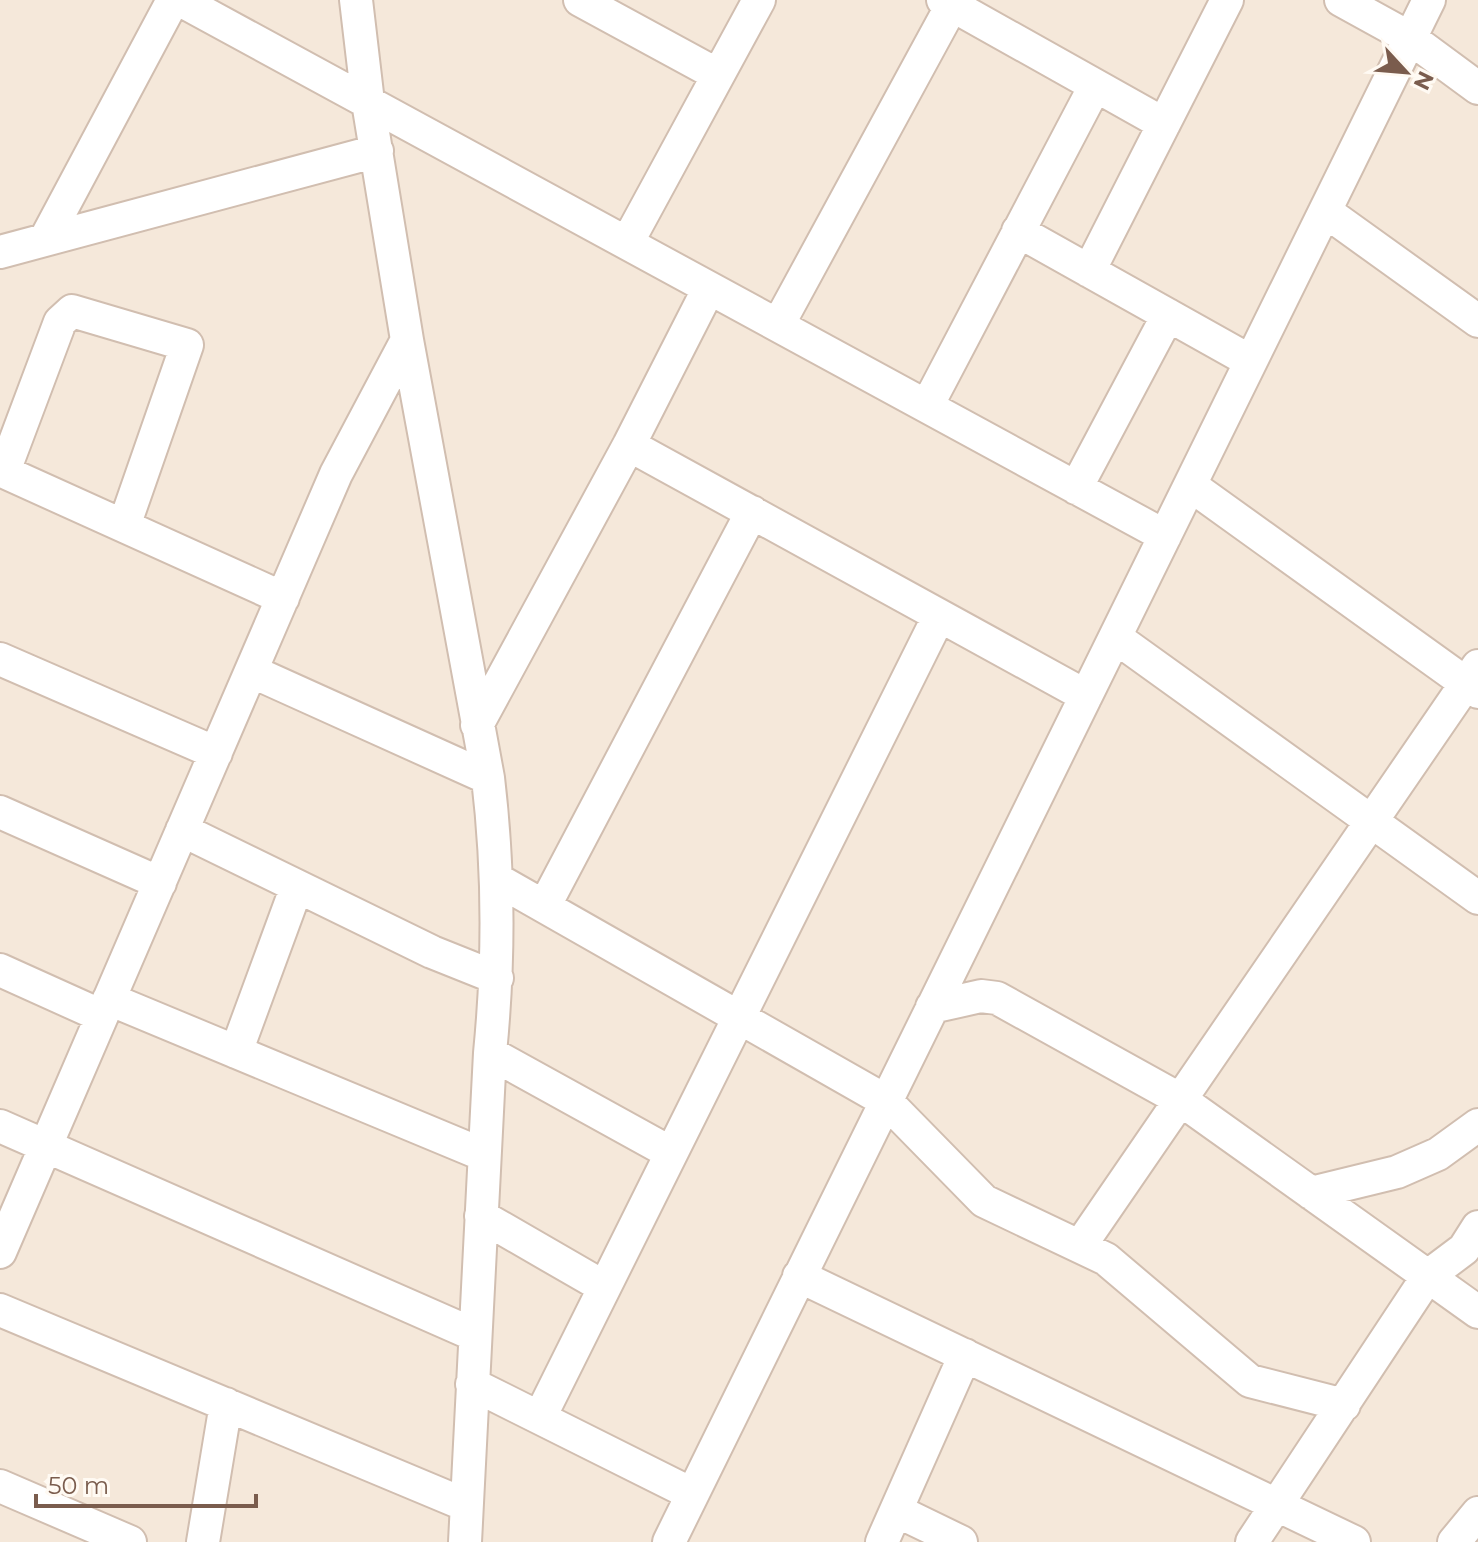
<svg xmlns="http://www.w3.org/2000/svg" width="1478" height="1542" viewBox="0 0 1478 1542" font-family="Montserrat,sans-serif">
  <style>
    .residential { fill: #f5e8da }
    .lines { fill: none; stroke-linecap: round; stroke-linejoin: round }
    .minor-casing { stroke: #d1beb0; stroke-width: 36 }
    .minor { stroke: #fff; stroke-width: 32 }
  </style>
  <rect width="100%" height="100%" fill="#fdf6ec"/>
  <!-- residential -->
  <path class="residential" d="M0,0h1478v1542h-1478z"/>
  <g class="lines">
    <!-- minor casing -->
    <g class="minor-casing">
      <path id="minor" d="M180,0l985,536
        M356,0l12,102 39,238 81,438c11,92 11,184 2,275l-25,489
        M580,0l138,75
        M943,0l221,124
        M1341,0l69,38 68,50
        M1325,211l153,110
        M1018,231l232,130
        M45,240l128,-240
        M627,243l132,-243
        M0,252l377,-101
        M1089,271l138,-271
        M778,325l174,-320
        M927,406l168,-320
        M629,445l457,251
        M0,470l283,128
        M4,471l56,-149 12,-11 115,34 -63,181
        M1190,485l288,207
        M1076,488l92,-173
        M1115,637l363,261
        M0,659l216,94
        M251,671l237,107
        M477,725l152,-280 80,-157
        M0,812l160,71
        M182,830l250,122 65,26
        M496,879l390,222 98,100 122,58 144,122 94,24
        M545,905l207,-393
        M0,970l102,46
        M109,999l375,156
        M932,1007l49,-11 16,2 184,102 297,212
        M236,1052l61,-166
        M490,1053l181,100
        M0,1126l475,209
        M1311,1193l86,-21 41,-18 40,-29
        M481,1216l123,71
        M1080,1246l398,-580
        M0,1252l336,-778 71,-134
        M799,1276l555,266
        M0,1310l466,195
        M472,1384l220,110
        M540,1417l399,-801
        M0,1486l130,56
        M897,1511l64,31
        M203,1542l23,-138
        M669,1542l760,-1542
        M882,1542l83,-187
        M1252,1542l176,-266 36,-27 14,-22
        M1454,1542l24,-29"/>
    </g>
    <!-- minor -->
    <use href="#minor" class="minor"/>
  </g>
  <!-- north arrow -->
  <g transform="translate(1406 72) rotate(116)" stroke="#fffaf3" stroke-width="6" paint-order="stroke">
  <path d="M0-6L14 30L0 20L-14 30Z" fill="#7a5c4d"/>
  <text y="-12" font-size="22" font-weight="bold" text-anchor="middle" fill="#7a5c4d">N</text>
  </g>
  <!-- scale -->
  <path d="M36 1494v12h220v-12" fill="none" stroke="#7a5c4d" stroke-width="4"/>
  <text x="48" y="1494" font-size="24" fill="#7a5c4d" stroke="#fffaf3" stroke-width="6" paint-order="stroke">50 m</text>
</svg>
